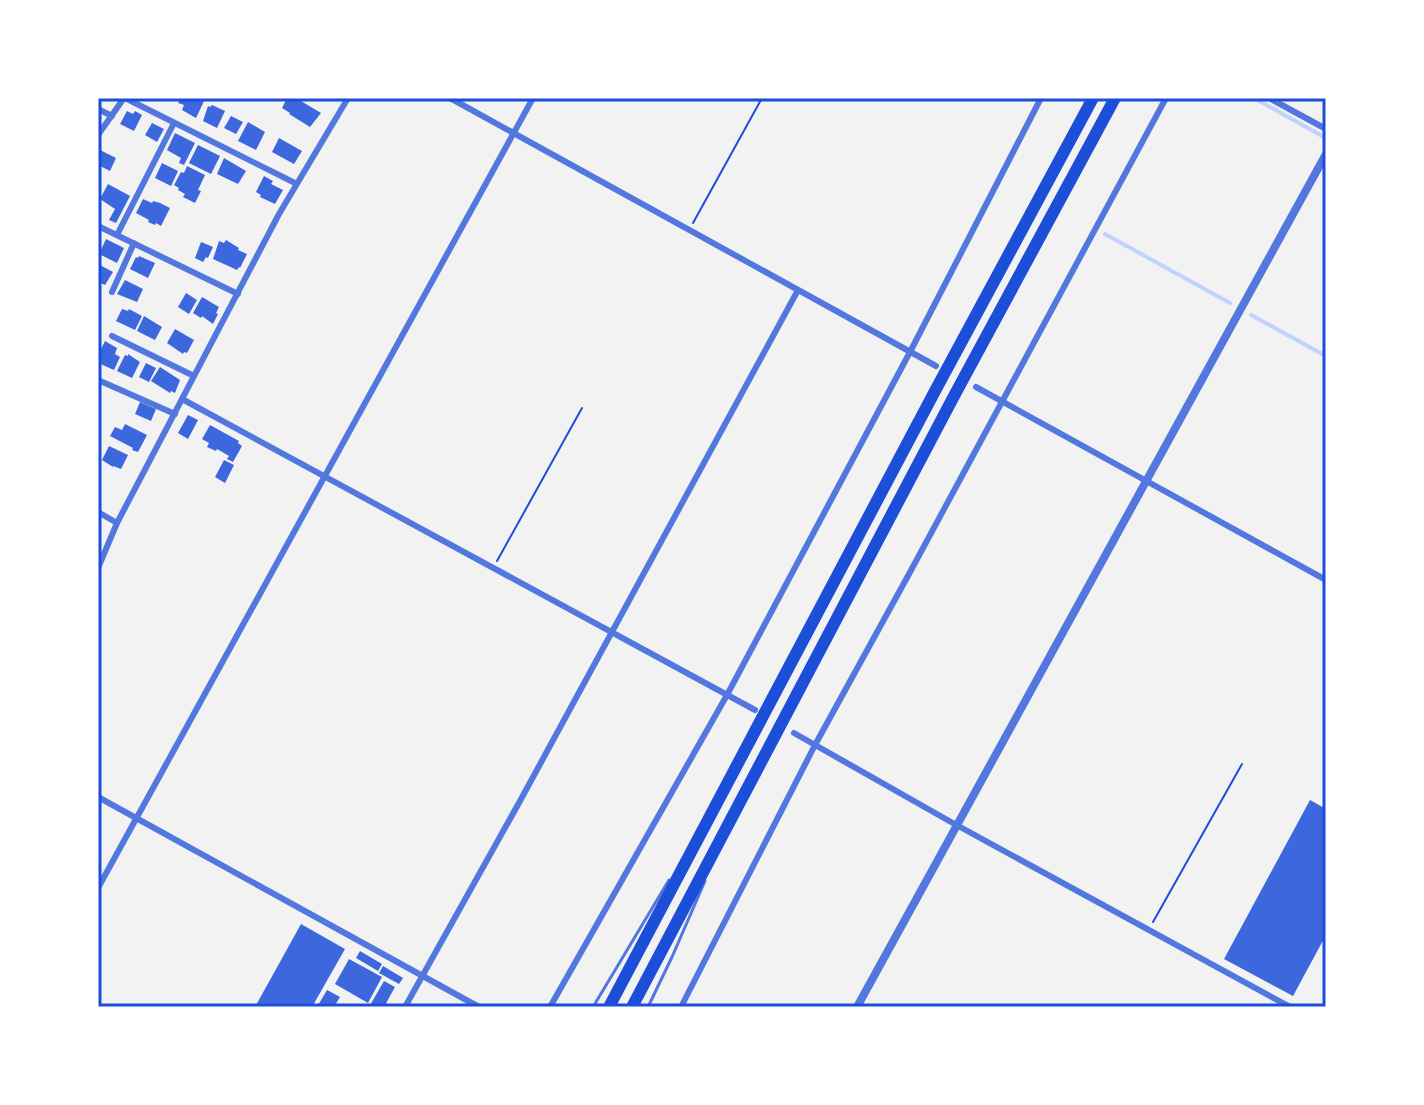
<svg xmlns="http://www.w3.org/2000/svg" width="1424" height="1105" viewBox="0 0 1424 1105" font-family="'Work Sans',sans-serif">
  <style>
    .lines { fill: none; stroke-linecap: round; stroke-linejoin: round }
    .stream { stroke: #bfd3fe; stroke-width: 4 }
    .building { fill: #3d67dc }
    .path { stroke: #1d4ed8; stroke-width: 2 }
    .service { stroke: #5277de; stroke-width: 3 }
    .minor { stroke: #5277de; stroke-width: 6 }
    .tertiary { stroke: #5277de; stroke-width: 8 }
    .motorway { stroke: #1d4ed8; stroke-width: 12 }
    .neatline { fill: none; stroke: #1d4ed8; stroke-width: 3 }
  </style>
  <rect width="100%" height="100%" fill="#f2f2f2"/>
  <g class="lines">
    <!-- stream -->
    <path class="stream" d="M1254,98l70,39
      M1105,234l125,69
      M1251,315l75,41"/>
  </g>
  <!-- building -->
  <path class="building" d="M181,98l24,1 -9,19 -14,-8 2,-5 -6,-2z
    M287,98h9l25,15 -11,14 -21,-13 1,-1 -8,-5z
    M212,105l13,6 -8,17 -14,-7 5,-15 2,1z
    M127,111l6,3 2,-3 7,4 -8,16 -14,-7z
    M231,116l12,6 -7,12 -12,-6z
    M248,122l17,10 -9,18 -18,-9z
    M152,123l12,6 -7,13 -12,-7z
    M175,133l20,10 -11,22 -5,-2 2,-5 -14,-8z
    M279,138l23,13 -8,13 -22,-12z
    M198,145l22,11 -9,18 -22,-11z
    M98,149l18,9 -6,13 -12,-6z
    M224,158l22,13 -8,13 -21,-10z
    M162,163l16,8 -7,15 -16,-8z
    M187,166l18,9 -7,15 3,1 -6,12 -12,-6 2,-3 -7,-4 1,-2 -5,-3 7,-13 3,1z
    M264,176l9,5 -2,3 12,6 -8,14 -15,-7 1,-2 -5,-3z
    M108,184l22,12 -14,27 -7,-3 6,-11 -15,-10z
    M143,199l9,4 1,-2 7,2 10,5 -9,18 -5,-3 -1,2 -7,-3 1,-2 -13,-7z
    M106,239l18,9 -7,15 -18,-9z
    M226,240l13,8 -1,2 9,4 -7,14 -1,-1 -2,3 -24,-11 6,-18 5,2z
    M201,242l12,5 -5,11 -2,-1 -3,5 -8,-4z
    M139,256l16,7 -7,15 -18,-9 6,-12 2,1z
    M98,264l15,8 -8,13 -7,-3z
    M125,280l18,9 -6,13 -20,-8z
    M186,293l11,7 -8,14 -11,-7z
    M202,297l17,10 -3,6 2,1 -5,10 -11,-8 -1,2 -8,-5z
    M122,309l6,2 1,-2 13,7 -7,14 -19,-9z
    M144,316l18,11 -7,13 -18,-9z
    M175,329l19,11 -7,13 -3,-1 -1,2 -16,-11z
    M105,341l12,7 -2,6 5,3 -6,13 -16,-7v-8z
    M128,354l12,8 -8,16 -15,-7 8,-16 3,1z
    M146,363l10,5 -7,14 -10,-5z
    M160,367l20,13 -5,13 -4,-2 -1,2 -19,-12z
    M140,402l16,7 -5,12 -16,-7z
    M188,415l10,5 -10,19 -10,-6z
    M125,424l22,11 -9,17 -6,-2 1,-2 -23,-12 5,-9 7,3z
    M210,425l29,16 -1,2 4,3 -9,16 -6,-3 2,-3 -12,-7 -1,2 -9,-4 2,-4 -7,-4z
    M109,446l19,9 -7,14 -8,-3v1l-11,-7z
    M224,460l10,5 -9,18 -10,-6z
    M1310,800l16,9v126l-33,61 -69,-37z
    M301,924l44,25 -33,58h-57z
    M360,951l22,13 -4,7 -22,-13z
    M349,959l33,18 -14,26 -33,-19z
    M383,966l20,12 -4,6 -20,-11z
    M384,981l11,6 -11,20h-15z
    M327,990l13,7 -6,10h-17z"/>
  <g class="lines">
    <!-- path -->
    <path class="path" d="M693,223l69,-125
      M497,561l85,-153
      M1153,922l89,-158"/>
    <!-- service -->
    <path class="service" d="M593,1007l76,-127
      M648,1007l24,-50 33,-76"/>
    <!-- minor -->
    <path class="minor" d="M125,98l172,86
      M450,98l486,268
      M1269,98l57,31
      M98,109l14,7
      M98,135l26,-37
      M98,226l140,68
      M117,235l57,-112
      M112,292l22,-49
      M112,336l82,40
      M98,380l77,34
      M976,387l350,193
      M182,399l573,311
      M98,512l19,11
      M98,568l19,-45 162,-309 69,-116
      M794,733l157,89 339,185
      M98,797l381,210
      M98,888l435,-790
      M405,1007l115,-206 278,-511
      M550,1007l177,-312 183,-343 131,-254
      M681,1007l134,-262 94,-171 257,-476"/>
    <!-- tertiary -->
    <path class="tertiary" d="M857,1007l469,-853"/>
    <!-- motorway -->
    <path class="motorway" d="M609,1007l326,-616 158,-293
      M632,1007l322,-611 161,-298"/>
  </g>
  <!-- border -->
  <rect width="1424" height="1105" fill="none" stroke="#ffffff" stroke-width="200"/>
  <rect x="100" y="100" width="1224" height="905" class="neatline"/>
</svg>
